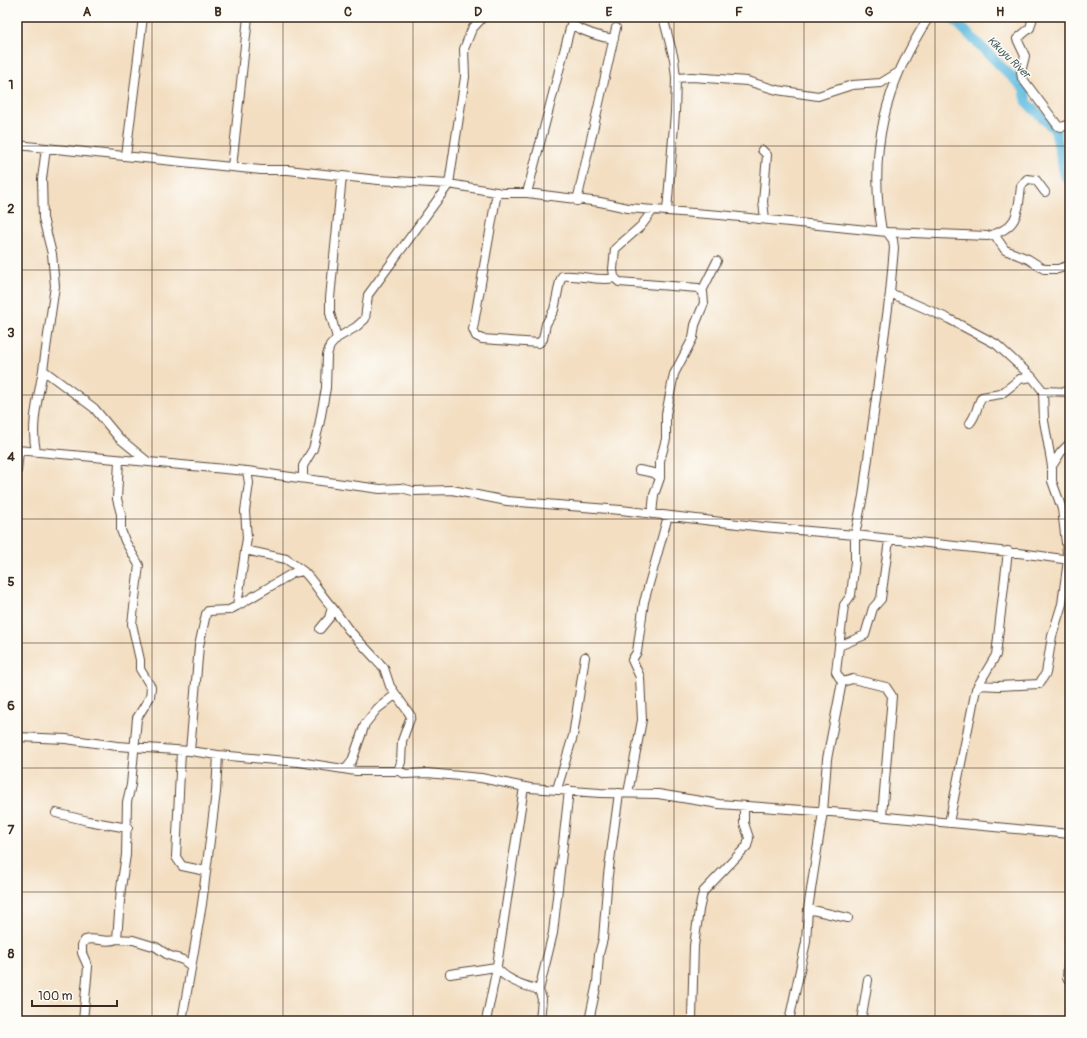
<svg xmlns="http://www.w3.org/2000/svg" width="1087" height="1038" viewBox="0 0 1087 1038" font-family="Pangolin,sans-serif">
  <style>
    .lines { fill: none; stroke-linecap: round; stroke-linejoin: round }
    .river { stroke: #63bde1; stroke-width: 10 }
    .minor-casing { stroke: #574536; stroke-width: 10 }
    .minor { stroke: #fff; stroke-width: 8 }
    .grid { fill: none; stroke: #3b2a1e; stroke-width: 1; stroke-opacity: 0.55 }
    .labels { text-anchor: middle; stroke-width: 3; stroke-linejoin: round; paint-order: stroke }
    .water-label { font-size: 11px; font-style: italic; fill: #495d62; stroke: #fdfcf7 }
    .neatline { fill: none; stroke: #3b2a1e; stroke-width: 1.5 }
    .grid-label { font-size: 13px; text-anchor: middle; font-weight: bold; fill: #3b2a1e }
  </style>
  <rect width="100%" height="100%" fill="#fdfcf7"/>
  <filter id="ink" filterUnits="userSpaceOnUse"><feTurbulence type="fractalNoise" baseFrequency=".025" numOctaves="2"/><feDisplacementMap in="SourceGraphic" scale="8" xChannelSelector="R" yChannelSelector="G"/><feConvolveMatrix kernelMatrix="1 2 1 2 8 2 1 2 1" color-interpolation-filters="sRGB"/></filter>
  <filter id="wash" filterUnits="userSpaceOnUse"><feTurbulence type="fractalNoise" baseFrequency=".012" numOctaves="4" result="noise"/><feDisplacementMap in="SourceGraphic" scale="16" xChannelSelector="R" yChannelSelector="G"/><feGaussianBlur stdDeviation="0.9" result="paint"/><feColorMatrix in="noise" values="0 0 0 0 0 0 0 0 0 0 0 0 0 0 0 0 0 1.4 0 .05"/><feComposite in="paint" operator="in"/></filter>
  <g filter="url(#wash)">
    <rect width="100%" height="100%" fill="#f3dec1"/>
    <g class="lines">
      <!-- river -->
      <path class="river" d="M951,17l73,72 3,14 28,27 10,47 5,3"/>
    </g>
  </g>
  <g filter="url(#ink)">
    <g class="lines">
      <!-- minor casing -->
      <g class="minor-casing">
        <path id="minor" d="M663,17l11,42 2,19 -1,35 -8,98
          M1033,17l-3,11 -13,11 8,17 -4,16 1,6 36,48 4,1 8,-3
          M572,25c13,7 26,12 42,14
          M676,78l16,-1 55,4 30,9 41,6 34,-11 29,-2 18,-11
          M17,145l244,25h27l90,10 71,4 53,9h25l73,9 28,6 92,7 167,17 6,8 1,8 -4,45 -27,203 -8,39 172,19 43,6
          M46,148l-4,31 1,39 9,36 3,32 -12,84 51,38 25,30 28,23
          M762,150l5,5 -4,47 2,17
          M126,156l17,-139
          M232,167l16,-150
          M497,192l-24,137 3,7 6,3 57,4 4,-4 3,-15 8,-14 6,-29 2,-5c18,-2 35,6 53,2
          M527,193l46,-176
          M577,201l39,-173
          M653,210l-12,16 -26,23 -2,20 1,8 5,5 79,6 5,4 1,11 -9,22 -2,13 -19,36 -8,40v25l-6,22v17
          M882,231c-14,-80 3,-147 47,-214
          M887,232l101,4c31,-8 30,-24 33,-50l6,-7 9,1 9,12
          M994,234l11,16 23,9 16,10h14l12,-4
          M702,291l15,-30
          M890,293l59,26 47,25 36,33 11,14 1,30 8,45v15l10,28 6,51 -6,44 -10,32 -6,37 -7,11 -40,2 -21,-1
          M337,338l-7,-25v-15l12,-122
          M1043,391l27,1
          M970,423c8,-10 7,-20 12,-26l19,-3 19,-15 12,-2
          M17,450l230,21 133,18 21,-1 12,3 39,-1 55,11 114,9 142,17 92,8v26l-4,34 -7,10 -8,67 6,10 -15,77 -4,53 -15,97 -2,33 -17,79
          M36,451c-6,-26 3,-56 7,-81
          M1052,466l9,-14 9,-9
          M639,470l15,3 6,5 -6,17 -2,19
          M17,471l2,-21
          M303,478v-12l10,-17 6,-23 7,-38 1,-33 3,-9 7,-8 19,-11 9,-8 3,-24 81,-111 16,-107 -1,-28 8,-20 11,-12
          M245,550l41,9 17,12
          M237,606l56,-33 10,-2c12,11 18,25 29,36l-3,11 -9,11
          M332,607l16,22 36,39 6,18 21,30 -9,25 -1,21 -3,9
          M839,646l26,-11 8,-27 8,-9 8,-59
          M842,682l11,-3 33,8 6,9 -10,120
          M17,737l49,2 51,7 73,5 28,4 81,7 57,9h42l8,3 21,-1 54,5 49,10 70,5 58,1 61,10 125,9 226,21
          M181,751l-5,106 6,9 24,5
          M190,751l9,-105 7,-32 2,-3 21,-1 8,-4 10,-68 -2,-27 4,-28 -2,-12
          M346,769l6,-8 13,-37 12,-15 18,-14
          M557,789l16,-53 12,-79
          M628,793l14,-73 -2,-43 -8,-17 5,-8 7,-50 24,-86
          M56,813l32,8 40,7
          M949,823l27,-134 20,-34 12,-104
          M808,909l40,9
          M1070,934l-3,44 3,2
          M117,939l4,-51 5,-33 1,-53 4,-17 6,-67 13,-21 1,-10 -11,-18v-9l-8,-36 7,-59 -14,-24 -4,-11v-16l-4,-15 2,-38
          M450,974l46,-7c11,14 27,18 43,23
          M692,1017l2,-71 5,-36 4,-18 44,-46 2,-8 -5,-15v-17
          M83,1021l5,-54 -6,-14v-8l3,-5c11,-3 22,4 32,-1l16,1 23,7 12,8 15,5 8,6
          M182,1021l20,-117 14,-112 2,-37
          M486,1021l10,-49 28,-185
          M540,1021l2,-22 -3,-9 14,-57 16,-143
          M589,1021l8,-38 2,-29 4,-15 5,-64 11,-82
          M861,1021l7,-41"/>
      </g>
      <!-- minor -->
      <use href="#minor" class="minor"/>
    </g>
  </g>
  <!-- grid -->
  <path class="grid" d="M152,17v1004M283,17v1004M413,17v1004M544,17v1004M674,17v1004M804,17v1004M935,17v1004M17,146h1053M17,270h1053M17,395h1053M17,519h1053M17,643h1053M17,768h1053M17,892h1053"/>
  <g class="labels">
    <!-- water labels -->
    <g class="water-label">
      <text transform="translate(1009 57) rotate(44)" y="4">Kikuyu River</text>
    </g>
  </g>
  <!-- margin -->
  <rect width="1087" height="1038" fill="none" stroke="#fdfcf7" stroke-width="44"/>
  <!-- scale -->
  <path d="M32 1000v6h85v-6" fill="none" stroke="#3b2a1e" stroke-width="2"/>
  <text x="38" y="1000" font-size="12" fill="#3b2a1e" stroke="#fdfcf7" stroke-width="3" paint-order="stroke">100 m</text>
  <rect x="22" y="22" width="1043" height="994" class="neatline"/>
  <g class="grid-label">
    <text x="87" y="16">A</text>
    <text x="218" y="16">B</text>
    <text x="348" y="16">C</text>
    <text x="478" y="16">D</text>
    <text x="609" y="16">E</text>
    <text x="739" y="16">F</text>
    <text x="869" y="16">G</text>
    <text x="1000" y="16">H</text>
    <text x="11" y="89">1</text>
    <text x="11" y="213">2</text>
    <text x="11" y="337">3</text>
    <text x="11" y="461">4</text>
    <text x="11" y="586">5</text>
    <text x="11" y="710">6</text>
    <text x="11" y="834">7</text>
    <text x="11" y="958">8</text>
  </g>
</svg>
